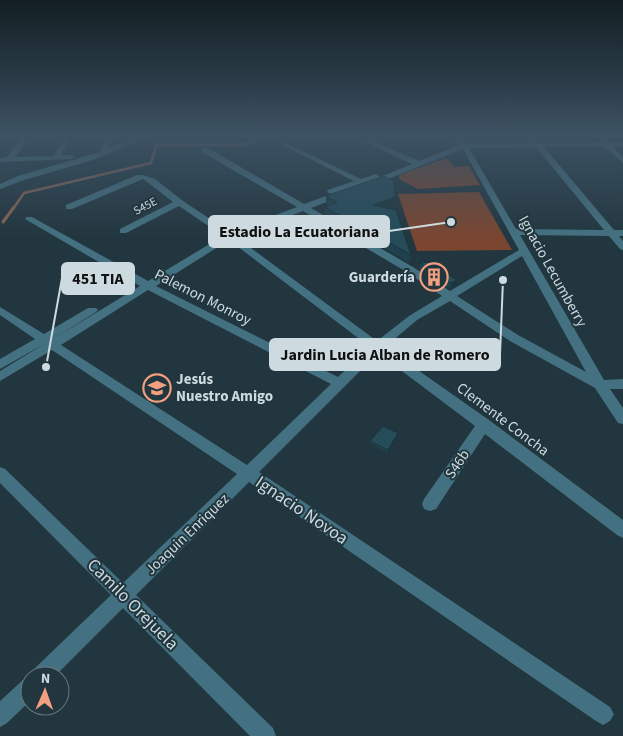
<svg xmlns="http://www.w3.org/2000/svg" width="623" height="736" viewBox="0 0 623 736" font-family="'Source Sans 3',sans-serif">
  <style>
    .green { fill: #7a4630 }
    .lines { fill: none; stroke-linecap: round; stroke-linejoin: round }
    .stream-far1 { stroke: #8d6452; stroke-width: 2.5 }
    .stream { stroke: #8d6452; stroke-width: 3 }
    .minor { fill: #447181; fill-rule: evenodd }
    .wall { fill: #1f414d }
    .shaded-wall { fill: #19353e }
    .building { fill: #244c59; stroke: #19353e }
    .labels { text-anchor: middle; stroke-width: 4; stroke-linejoin: round; paint-order: stroke }
    .far-street-label { font-size: 12px; fill: #cddadf; stroke: #21363e }
    .street-label { font-size: 15px; fill: #cddadf; stroke: #21363e }
    .poi-label { font-size: 15px; font-weight: bold; fill: #cddadf; stroke: #21363e; text-anchor: end }
    .near-street-label { font-size: 18px; fill: #cddadf; stroke: #21363e }
    .leader { fill: none; stroke: #cddadf; stroke-width: 2 }
    .callout-dot { fill: #cddadf; stroke: #21363e; stroke-width: 2 }
    .callout { fill: #cddadf; stroke: #cddadf; stroke-width: 2 }
    .callout-label { font-size: 16px; text-anchor: middle; font-weight: bold; fill: #111 }
  </style>
  <rect width="100%" height="100%" fill="#21363e"/>
  <!-- green -->
  <path class="green" d="M446,158l9,9 14,-1 11,19 -62,4 -19,-10v-4z
    M479,192l33,58 -95,1 -19,-57z"/>
  <g class="lines">
    <!-- stream-far1 -->
    <path class="stream-far1" d="M13,209l11,-16 127,-30 5,-18h84l32,-9"/>
    <!-- stream -->
    <path class="stream" d="M3,222l11,-15"/>
    <!-- minor -->
    <path class="minor" d="M24,136h7l-16,21 39,-1 11,-20h6l-10,19h10l4,2 -4,2 -71,3v-4l7,-1z
      M107,136h6l-4,12 30,-12h10l-56,24 -69,20 -24,9v-5l18,-8 82,-24z
      M352,136h9l58,25 41,-16 -21,-9h10l9,4 -2,-4h6l5,8 66,-1 -2,-3 3,-2 6,5 60,-1 1,-2 2,-1 5,3h15v4h-11l11,11v6l-19,-17 -60,1 70,83h9v6h-4l4,5v9l-3,-1 -11,-13 -89,-1 84,145 19,-1v10h-13l13,19v16l-5,-1 -23,-35 -85,-47 -60,-40 -33,19 -32,27 104,73 134,100v18l-6,-3 -132,-101 -49,75 -6,2 -6,-2 -2,-5 2,-5 51,-73 -97,-73 -119,119 351,235 4,7 -4,7 -7,4 -7,-4 -347,-239 -113,113 137,133 3,8h-26l-127,-128 -68,68h-24l3,-7 77,-74 -111,-112v-16l5,2 118,114 114,-109 -185,-124 -52,31v-10l44,-27 -44,25v-10l35,-20 -35,-24v-8l44,27 44,-26h8l2,2 -2,2 -43,27 87,-53 -115,-67 1,-2h6l116,64 75,-45 -44,-30 -53,27h-6v-4l53,-27 -30,-23 -71,30h-6v-4l71,-30h6l12,4 28,22 47,31 67,-25 -95,-55v-4h6l96,56 27,-10 -4,-2 1,-2 26,-9 -72,-36v-2h4l75,36 15,-5 4,3 32,-13zM536,147l68,83 -88,-1 -47,-81zM463,149l56,101 -69,41 -37,-24 -102,-59 34,-13 1,-2 -4,-2 25,-9v3h6zM303,211l102,60 37,25 -33,20 -32,25 -141,-104zM229,240l4,3 137,104 -32,30 -182,-91zM522,256l64,116 -68,-37 -61,-39zM148,290l183,94 -84,81 -186,-120z
      M30,677v24l-23,22 -7,4v-26l23,-21z"/>
  </g>
  <!-- wall -->
  <path class="wall" d="M510,136h19l-1,4h-15z
    M326,196l68,8 -9,4 26,47 -1,8 -85,-49v-7l4,-2 -3,-1z
    M420,263l36,22 -6,4 -31,-20z
    M397,436l-10,17 -17,-10v-2z"/>
  <!-- shaded-wall -->
  <path class="shaded-wall" d="M395,197l-1,7 -22,9 1,-8z
    M457,280l-1,5 -6,4 1,-6z
    M398,433l-1,3 -10,17 1,-3z"/>
  <!-- building -->
  <path class="building" d="M384,176l10,5 1,16 -22,8 23,5 15,45 -86,-48 12,-4 -11,-7z
    M428,262l29,18 -6,3 -31,-20z
    M383,426l15,7 -10,17 -18,-9z"/>
  <!-- sky -->
  <linearGradient id="sky" x2="0" y2="1"><stop stop-color="#121e22"/><stop offset="0.57" stop-color="#3d5263"/><stop offset="1" stop-color="#3d5263" stop-opacity="0"/></linearGradient>
  <rect width="623" height="239" fill="url(#sky)"/>
  <!-- icons -->
  <defs>
    <g id="building-ring" transform="scale(1.4375)"><circle r="9.5" fill="#21363e" stroke="#f2a07f" stroke-width="1.5"/><path d="M-4-6H4V6H1V3H-1V6H-4ZM-2.5-4.3h1.7v1.8h-1.7ZM.8-4.3h1.7v1.8H.8ZM-2.5-1h1.7V.8h-1.7ZM.8-1h1.7V.8H.8Z" fill="#f2a07f"/></g>
    <g id="school-ring" transform="scale(1.4375)"><circle r="9.5" fill="#21363e" stroke="#f2a07f" stroke-width="1.5"/><path d="M0-5L7-2L0 1L-7-2ZM-4 1L0 2.5L4 1V4Q0 6-4 4Z" fill="#f2a07f"/></g>
  </defs>
  <g fill-rule="evenodd">
    <use href="#building-ring" x="434" y="277"/>
    <use href="#school-ring" x="157" y="388"/>
  </g>
  <g class="labels">
    <!-- far-street labels -->
    <g class="far-street-label">
      <text transform="translate(145 206) rotate(-28)" y="4">S45E</text>
    </g>
    <!-- street labels -->
    <g class="street-label">
      <text transform="translate(553 271) rotate(61)" y="5">Ignacio Lecumberry</text>
      <text transform="translate(203 297) rotate(27)" y="5">Palemon Monroy</text>
      <text transform="translate(503 419) rotate(37)" y="5">Clemente Concha</text>
      <text transform="translate(457 464) rotate(-56)" y="5">S46b</text>
      <text transform="translate(187 534) rotate(-44)" y="5">Joaquin Enriquez</text>
    </g>
    <!-- poi labels -->
    <g class="poi-label">
      <text x="415" y="282">Guardería</text>
      <text x="176" y="384" text-anchor="start">Jesús<tspan x="176" dy="17">Nuestro Amigo</tspan></text>
    </g>
    <!-- near-street labels -->
    <g class="near-street-label">
      <text transform="translate(302 510) rotate(34)" y="6">Ignacio Novoa</text>
      <text transform="translate(133 604) rotate(45)" y="6">Camilo Orejuela</text>
    </g>
  </g>
  <!-- callouts -->
  <path class="leader" d="M451 222L389 231M46 367L62 278M503 280L500 354"/>
  <g class="callout-dot">
    <circle cx="451" cy="222" r="5"/>
    <circle cx="46" cy="367" r="5"/>
    <circle cx="503" cy="280" r="5"/>
  </g>
  <g class="callout">
    <rect x="209" y="216" width="180" height="31" rx="5"/>
    <rect x="62" y="263" width="72" height="31" rx="5"/>
    <rect x="270" y="339" width="230" height="31" rx="5"/>
  </g>
  <g class="callout-label">
    <text x="299" y="237">Estadio La Ecuatoriana</text>
    <text x="98" y="284">451 TIA</text>
    <text x="385" y="360">Jardin Lucia Alban de Romero</text>
  </g>
  <!-- north arrow -->
  <g transform="translate(45 691) rotate(2)"><circle r="24" fill="#21363e" stroke="#66787e"/>
  <path d="M0-4L9 19L0 12L-9 19Z" fill="#f2a07f"/>
  <text y="-8" font-size="14" font-weight="bold" text-anchor="middle" fill="#cddadf">N</text>
  </g>
</svg>
